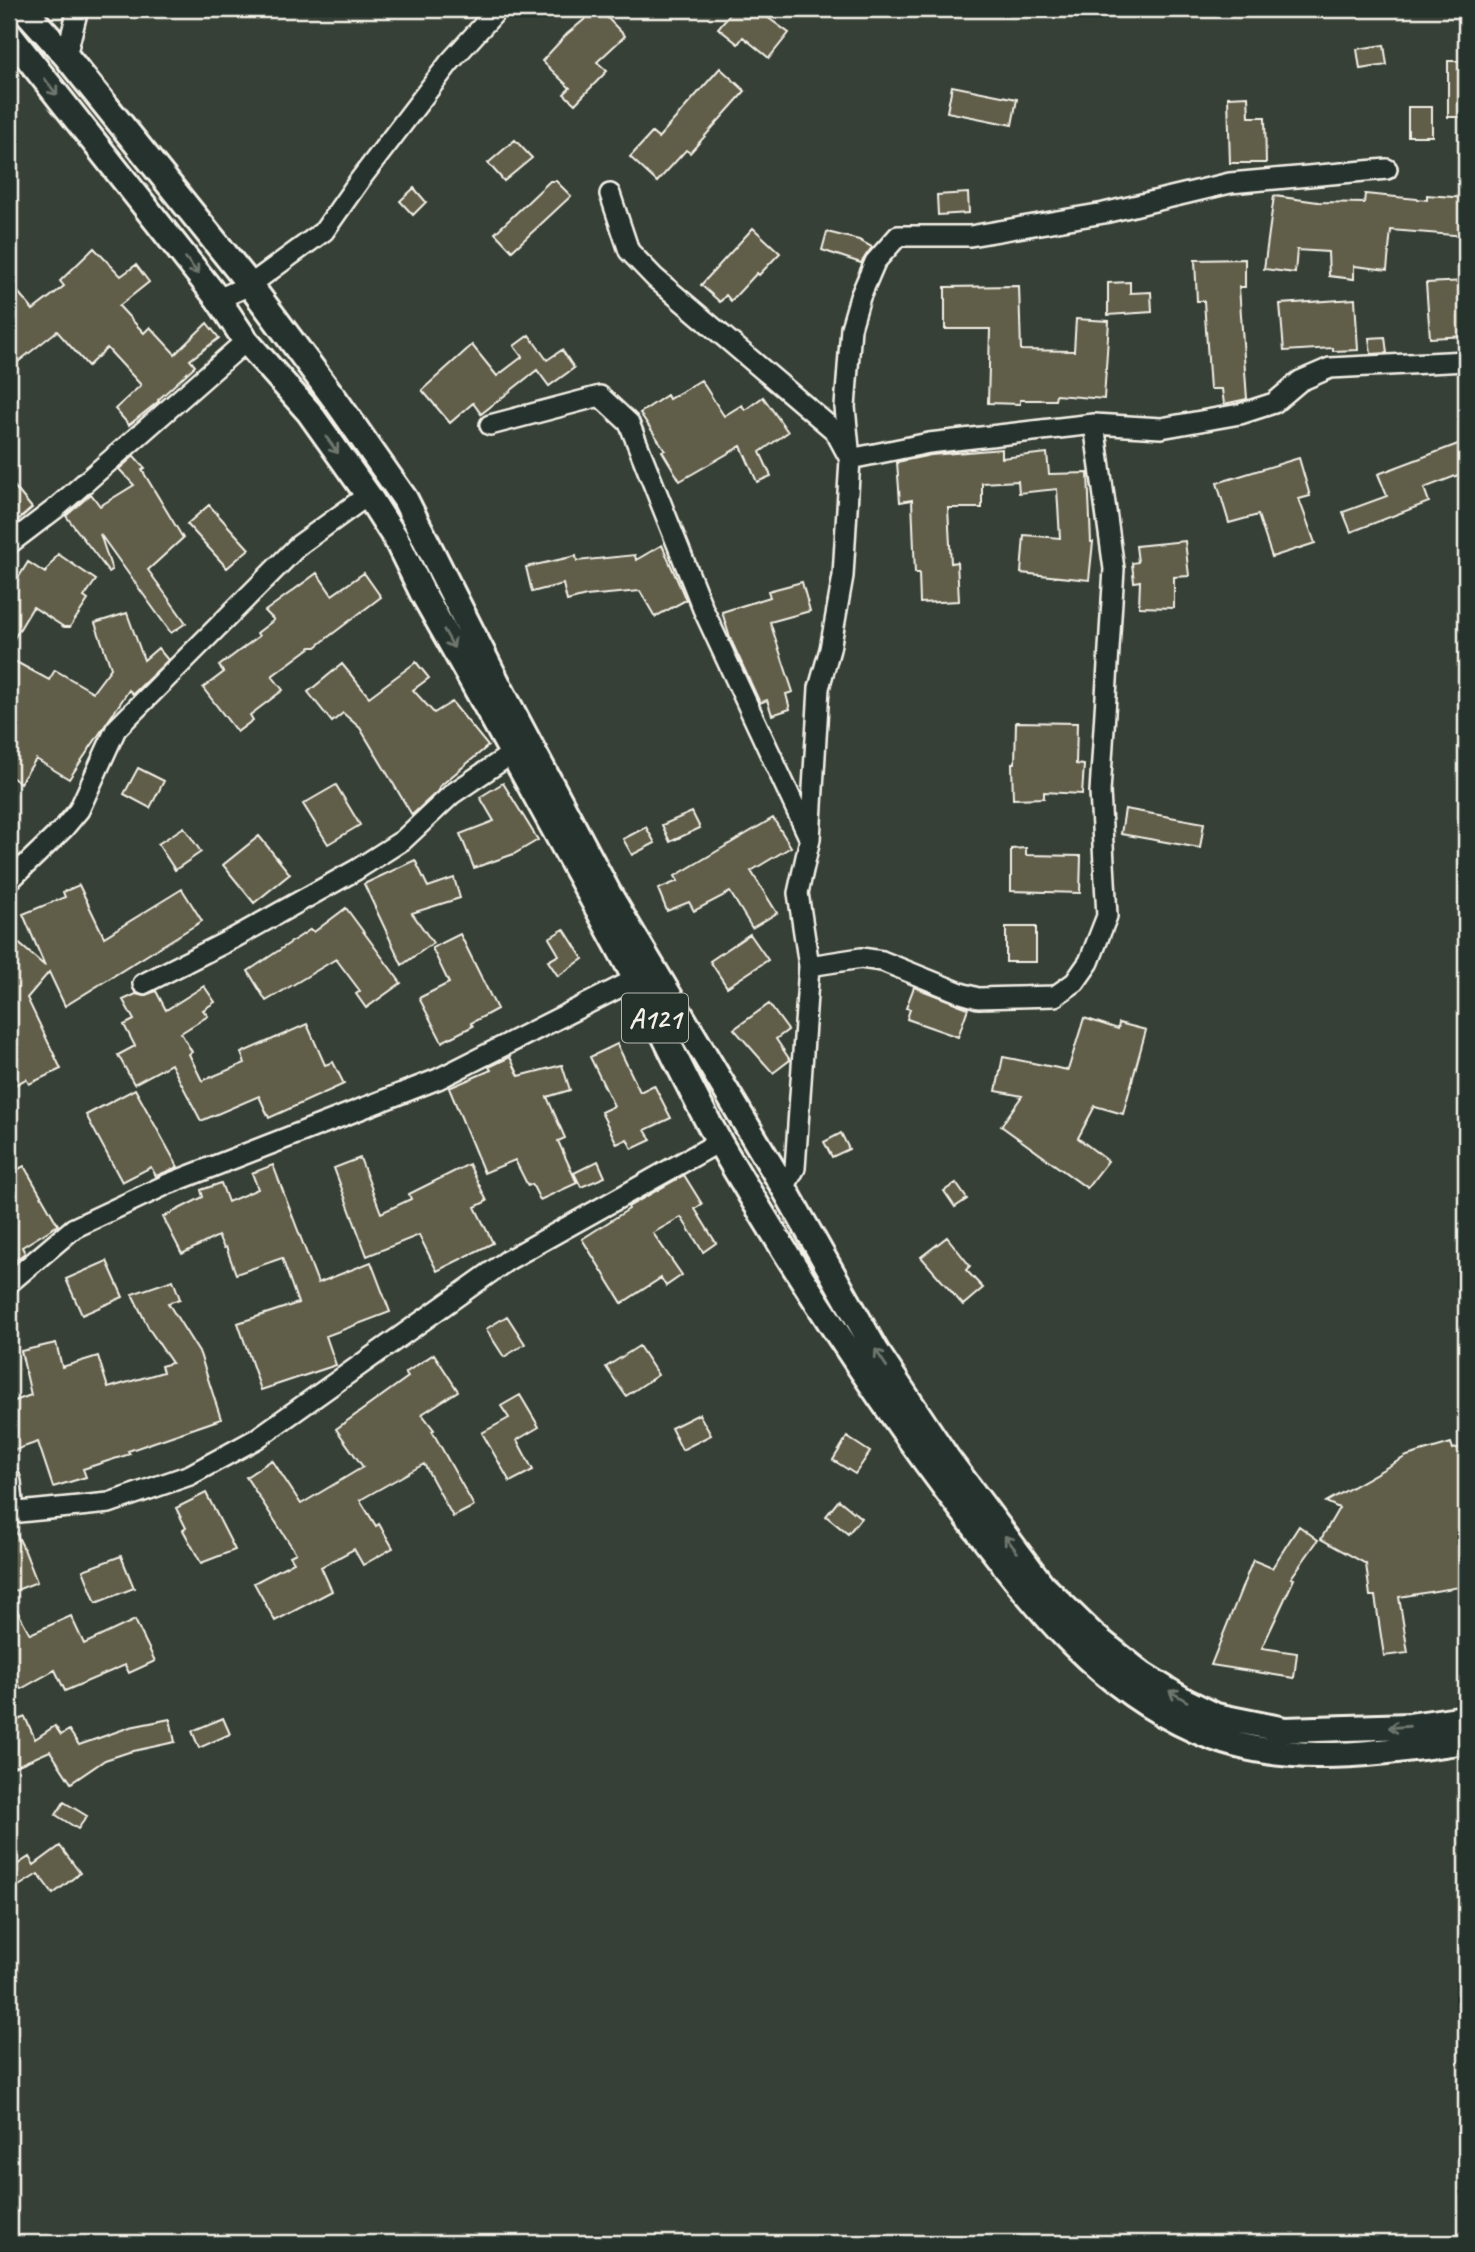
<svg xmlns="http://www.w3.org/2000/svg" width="1475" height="2252" viewBox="0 0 1475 2252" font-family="Caveat,sans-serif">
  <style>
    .building { fill: #605d4a; stroke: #f4f1e8; stroke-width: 2 }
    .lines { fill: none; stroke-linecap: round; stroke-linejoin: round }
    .minor-casing { stroke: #f4f1e8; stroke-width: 24 }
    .major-casing { stroke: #f4f1e8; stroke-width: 30 }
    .minor { stroke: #26332d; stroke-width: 19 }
    .major { stroke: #26332d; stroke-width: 24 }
    .oneway { stroke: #6e766e }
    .labels { text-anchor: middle; stroke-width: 5; stroke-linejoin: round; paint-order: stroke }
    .shield { fill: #26332d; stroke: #b6b8b0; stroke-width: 2 }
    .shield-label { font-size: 28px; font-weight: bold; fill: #f4f1e8 }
  </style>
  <rect width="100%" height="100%" fill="#374036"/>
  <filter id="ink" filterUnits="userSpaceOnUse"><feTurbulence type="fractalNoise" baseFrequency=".0143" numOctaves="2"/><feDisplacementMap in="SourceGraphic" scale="14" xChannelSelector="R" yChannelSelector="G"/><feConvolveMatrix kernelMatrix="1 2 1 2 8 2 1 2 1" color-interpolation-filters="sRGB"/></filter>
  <g filter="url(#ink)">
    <!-- building -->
    <path class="building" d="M597,9h2l26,27 -28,26 10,9 -32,33 -11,-10 6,-6 -28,-27 25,-27z
      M734,9h22l33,24 -20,25 -26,-21 -5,7 -20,-16z
      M1384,45l3,20 -27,4 -3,-20z
      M1448,61h18v56h-18z
      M720,68l25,23 -55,62 -4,-3 -29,32 -27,-25 22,-24 6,5z
      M952,86l65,13 -5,26 -65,-13z
      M1248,96l1,21h16l1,46h-36l-2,-66z
      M1408,107h24v29h-24z
      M515,140l17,18 -28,23 -16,-18z
      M550,181h6l15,15 -59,55 -17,-18z
      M414,188l12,14 -13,13 -13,-14z
      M968,193l1,20 -31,2 -1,-20z
      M1365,194l62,6v-5l39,3v38l-75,-6 -4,40 -33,-4v13l-25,-3 -1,-24 -31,-2 -2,23 -31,-4 10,-73 44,6 46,1z
      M753,228l27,25 -21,22 -2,-2 -26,28 -5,-6 -6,7 -19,-17z
      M827,232l32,8 13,7 -11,16 -39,-13z
      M94,248l27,28 15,-11 13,17 -30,24 25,27 6,-6 25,27 32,-31 12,15 -29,22 5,6 -37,34 1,1 -30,24 -14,-16 26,-24 -34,-37 -19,18 -31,-35 -48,38v-88l24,29 31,-24 -4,-5z
      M1245,259v28h-6l8,112 -23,5 -2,-15h-12l-6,-88h-7l-2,-41z
      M1466,281v55l-36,2 -4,-55z
      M1130,282v11l21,-1 1,20 -44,3v-32z
      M1019,286l2,64 53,1 2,-32 33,2 -5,78 -48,-4 -1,5h-35v4l-32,-1 2,-74h-45v-42z
      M1355,299l3,51 -25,1v-3l-49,3 -4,-47z
      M529,335l18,25 15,-10 12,18 -25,18 -12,-16 -56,44 -8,-11 -23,20 -28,-33 50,-45 25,31 25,-19 -8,-11z
      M1385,337l2,16 -16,1 -2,-16z
      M701,380l23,36 18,-11 3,5 18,-13 25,35 -28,20 11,24 -14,6 -16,-36 -61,35 -18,-30 3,-1 -25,-37 27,-18 2,4z
      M1466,441v31l-42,16 5,14 -78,30 -8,-20 44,-16 -9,-22z
      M1002,449v9l45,-5 2,21 39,-1 3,69h2l-4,38 -68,-7 3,-38 36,3 -3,-49 -38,4 -1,-12 -36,2v25h-34l3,55 6,-1 2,39 -39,2 -1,-30h-4l-3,-73 -12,2 -3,-40 34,-7z
      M134,456l11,12 -3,2 41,68 -35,32 38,53 -15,10 -71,-99 12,36 -3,2 -43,-56 25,-22 9,12 34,-21 -15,-16z
      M1299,458l11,38 -11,3 16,44 -43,14 -14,-42 -29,8 -12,-40z
      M9,480l23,28 -23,20z
      M209,505l40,44 -22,19 -40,-44z
      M1185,541l4,35 -15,1v31l-35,-1 1,-26 -6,1 -2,-19 6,-1 -2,-16z
      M662,545l24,55 -31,17 -15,-26 -54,5 -19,5 -4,-17 -31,8 -6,-25 50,-11 1,5 58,-6 1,5z
      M58,554l38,26 -12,17 4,3 -18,27h-6l-31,-20 -24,40v-54l19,-31 17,11z
      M317,573l15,22 32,-22 17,24 -54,41 -11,9h-5l-39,29 11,14 -33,25 3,5 -16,12 -34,-44 21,-16 -5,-6 40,-30 -2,-3 17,-13 -9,-9z
      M802,582l8,29 -40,11 23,70 -7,2 4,15 -18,6 -5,-15 -7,3 -30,-65 -8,-26 48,-15 -2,-6z
      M127,613l17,47 14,-12 10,12 -35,34 -4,-4 -60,89 -33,-20 -16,24 -11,-8v-117l40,22 6,-10 38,22 18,-24 -16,-45z
      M416,662l13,16 -16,12 21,23 18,-11 36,44 -49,41 1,2 -28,26 -52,-87 -17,-15 -11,9 -24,-30 34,-28 27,33z
      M1016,722l61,1 -1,41 8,1 -2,29 -38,-2v6l-31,1 -1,-36h3z
      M138,768l26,13 -14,27 -26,-14z
      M503,783l35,57 -24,14 -40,14 -14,-34 34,-13 -14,-24z
      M336,785l24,40 -32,19 -25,-40z
      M1125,809l79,14 -4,25 -79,-14z
      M692,812l8,16 -30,14 -8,-17z
      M773,818l18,29 -40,24 26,42 -25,15 -22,-36 -36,19 -5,-9 -22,9 -9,-22 20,-8 -3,-5z
      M184,827l17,25 -26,18 -17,-26z
      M646,827l9,16 -23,12 -9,-16z
      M259,836l31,38 -36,29 -31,-38z
      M1026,848v7l55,1 -1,37 -69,-2v-42z
      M415,860l13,27 26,-9 6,20 -48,15 21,30 -31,22 -38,-81z
      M79,885l25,52 78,-48 20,32 -137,85 -16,-34 -22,26 34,71 -32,15 -3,-5 -17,9v-153l36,31 -22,-52 42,-17 -2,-5z
      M346,908l55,75 -35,25 -10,-14 4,-3 -24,-32 -70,42 -18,-30 63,-42 3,3z
      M1006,927h30v35h-30z
      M564,929l19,30 -25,17 -10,-15 11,-6 -10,-17z
      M460,934l37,75 -26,14 2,3 -31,16 -23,-44 30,-15 -17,-35z
      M750,934l18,26 -41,27 -17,-26z
      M204,986l11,16 -12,8 5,6 -27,17 11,19 -3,2 13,27 43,-18 -4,-10 66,-29 18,41 8,-3 11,22 -75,34 -10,-22 -58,25 -30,-57 -37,20 -16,-29 17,-9 -11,-21 10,-5 -11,-20 13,-6 7,2 13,-5 10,19z
      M914,987l54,21 -10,29 -51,-18 3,-10 -4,-1z
      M769,1004l19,26 -12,9 14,21 -17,13 -39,-44z
      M1084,1018l34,11 1,-6 27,7 -23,84 -28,-8 -17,32 30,23 -21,27 -86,-62 21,-30 -26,-5 7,-34 65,13z
      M617,1044l23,48 14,-7 17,33 -26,12 6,10 -19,9 -5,-10 -10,5 -16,-32 13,-6 -24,-49z
      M510,1057l9,19 43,-11 8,25 -23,7 18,41 -7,3 19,42 -37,17 -8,-16 -4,2 -13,-26 -31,13 -35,-85 42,-18 -2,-3z
      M135,1089l43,78 -22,9 -5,-9 -29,15 -36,-67z
      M841,1133l8,16 -17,8 -8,-15z
      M360,1158l21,55 30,-14 -2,-5 60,-30 18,37 -12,6 18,36 -56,28 -18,-36 -52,21 -33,-88z
      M598,1161l7,16 -24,10 -7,-14z
      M273,1165l45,118 53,-21 19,50 -64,24 10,29 -75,25 -23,-67 60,-20 -16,-45 -46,16 -10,-27 -2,1 -6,-12 -36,18 -19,-37 40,-20 -2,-7 20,-7 7,19 30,-13 -6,-16z
      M24,1166l34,59 -36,22 3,6 -16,12v-91z
      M684,1175l18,29 -7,5 21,34 -13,9 -22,-35 -28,16 29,42 -16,11 -5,-8 -39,25 -40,-64 47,-30 -1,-2z
      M956,1183l11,16 -12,8 -11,-16z
      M947,1237l23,29 -4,4 17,18 -20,17 -42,-48z
      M107,1261l16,36 -41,18 -16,-36z
      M173,1280l7,19 -12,4 32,51 21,65 -93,32 2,3 -47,15 3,8 -33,10 -15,-45 -23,8 -6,-19v-28l22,-8 -10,-44 35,-8 6,24 36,-11 10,32 55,-16 -2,-6 11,-3 -23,-34 -17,-35z
      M507,1316l18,28 -21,13 -18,-28z
      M639,1346l19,29 -32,21 -20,-29z
      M434,1354l24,37 -36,23 12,16 -2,1 42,75 -21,11 -29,-53 -64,36 16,26 3,-2 14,24 -30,17 -9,-16 -33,18 11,24 -57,30 -21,-38 40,-21 -4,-6 6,-3 -50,-76 26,-17 29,44 62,-37 -27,-38 72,-52 -3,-4z
      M520,1395l19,32 -22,13 16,30 -23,12 -28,-49 27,-15 -8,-12z
      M699,1414l12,21 -29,15 -11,-22z
      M847,1437l23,15 -15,22 -22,-14z
      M1451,1443l2,6 13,-3v140l-67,11 9,56 -24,3 -9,-60h-5l-4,-32 -45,-25 18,-31 -13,-6 81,-46z
      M206,1493l29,57 -34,13 -18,-33 3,-2 -10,-20z
      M839,1500l22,18 -13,16 -22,-18z
      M9,1525h3l12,24 13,33 -28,11z
      M1299,1526l19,14 -27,38 3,1 -32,69 35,5 -3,25 -83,-13 42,-105 19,8z
      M121,1556l13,32 -38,15 -13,-33z
      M9,1596l21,38 41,-18 13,28 51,-24 20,41 -26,12 -4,-8 -60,26 -10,-21 -34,19 -12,-22z
      M25,1717l10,22 20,-13 6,9 8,-5 10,15 51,-18 40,-8 5,23 -46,10 -24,8 -34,23 -21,-32 -36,16 -5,-11v-32z
      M223,1718l7,16 -31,14 -7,-17z
      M64,1802l23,14 -9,13 -22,-14z
      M60,1846l20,27 -27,21 -15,-20 -29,18v-22l20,-13 5,8z"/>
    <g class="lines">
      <!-- minor casing -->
      <g class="minor-casing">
        <path id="minor" d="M66,56l12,-47
          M610,194l19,57 26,27 180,153 15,28 79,-16 165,-19 67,4 79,-14 34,-11 26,-22 30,-13 136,-7
          M218,299l32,-14 74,-54 35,-50 90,-118 49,-54
          M490,425l110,-29 29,27 74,186 105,226
          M9,544l46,-35 191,-168
          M9,881l55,-53 15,-18 37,-81 183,-184 69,-50
          M809,966l52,-8 21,3 79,32 17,5 77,-2 20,-14 14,-20 18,-46 -7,-124 14,-223 -20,-145
          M143,984l91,-46 122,-68 47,-30 49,-46 61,-41
          M784,1188l11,-20 14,-202 -11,-73 12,-54 9,-151 11,-39 13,-73 7,-117 -5,-52 6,-79 9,-31 15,-35 23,-26h72l134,-23 126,-30 157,-14
          M9,1283l65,-55 94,-44 270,-105 198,-100
          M9,1476l2,6 3,31
          M9,1513l100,-10 81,-28 66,-36 252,-179 211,-118"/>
      </g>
      <!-- major casing -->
      <g class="major-casing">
        <path id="major" d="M24,9l42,47 184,229 87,117 68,97 98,195 107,202 174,292 92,163 71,107 95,127 51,50 50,40 42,26 31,15 69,14 125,-4 56,-8
          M9,34l209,265 28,42 63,71 59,83 28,44 26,53c72,127 142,254 211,382 30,56 56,116 88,171 76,130 158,258 250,377 64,83 124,164 224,208 88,40 179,23 271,11"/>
      </g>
      <!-- minor -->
      <use href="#minor" class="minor"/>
      <!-- major -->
      <use href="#major" class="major"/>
    </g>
    <!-- one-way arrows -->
    <defs><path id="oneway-shaft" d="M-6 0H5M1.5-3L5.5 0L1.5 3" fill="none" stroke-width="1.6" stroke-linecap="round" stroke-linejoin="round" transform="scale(1.75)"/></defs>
    <g class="oneway">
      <use href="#oneway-shaft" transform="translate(51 87) rotate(52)"/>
      <use href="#oneway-shaft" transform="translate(192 266) rotate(52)"/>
      <use href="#oneway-shaft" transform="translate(332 445) rotate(54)"/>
      <use href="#oneway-shaft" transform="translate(449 639) rotate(61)"/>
      <use href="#oneway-shaft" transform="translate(881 1358) rotate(-123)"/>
      <use href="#oneway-shaft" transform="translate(1011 1544) rotate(-127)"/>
      <use href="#oneway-shaft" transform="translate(1178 1696) rotate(-149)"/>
      <use href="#oneway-shaft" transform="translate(1399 1727) rotate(176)"/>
    </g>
  </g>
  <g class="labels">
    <!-- shield labels -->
    <rect class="shield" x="622" y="993.5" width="66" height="49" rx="5"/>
    <g class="shield-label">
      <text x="655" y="1028">A121</text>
    </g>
  </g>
  <!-- margin -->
  <rect width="1475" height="2252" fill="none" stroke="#26332d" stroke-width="35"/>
  <rect x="18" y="18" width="1440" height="2217" fill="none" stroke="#f4f1e8" stroke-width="2.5" filter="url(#ink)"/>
</svg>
